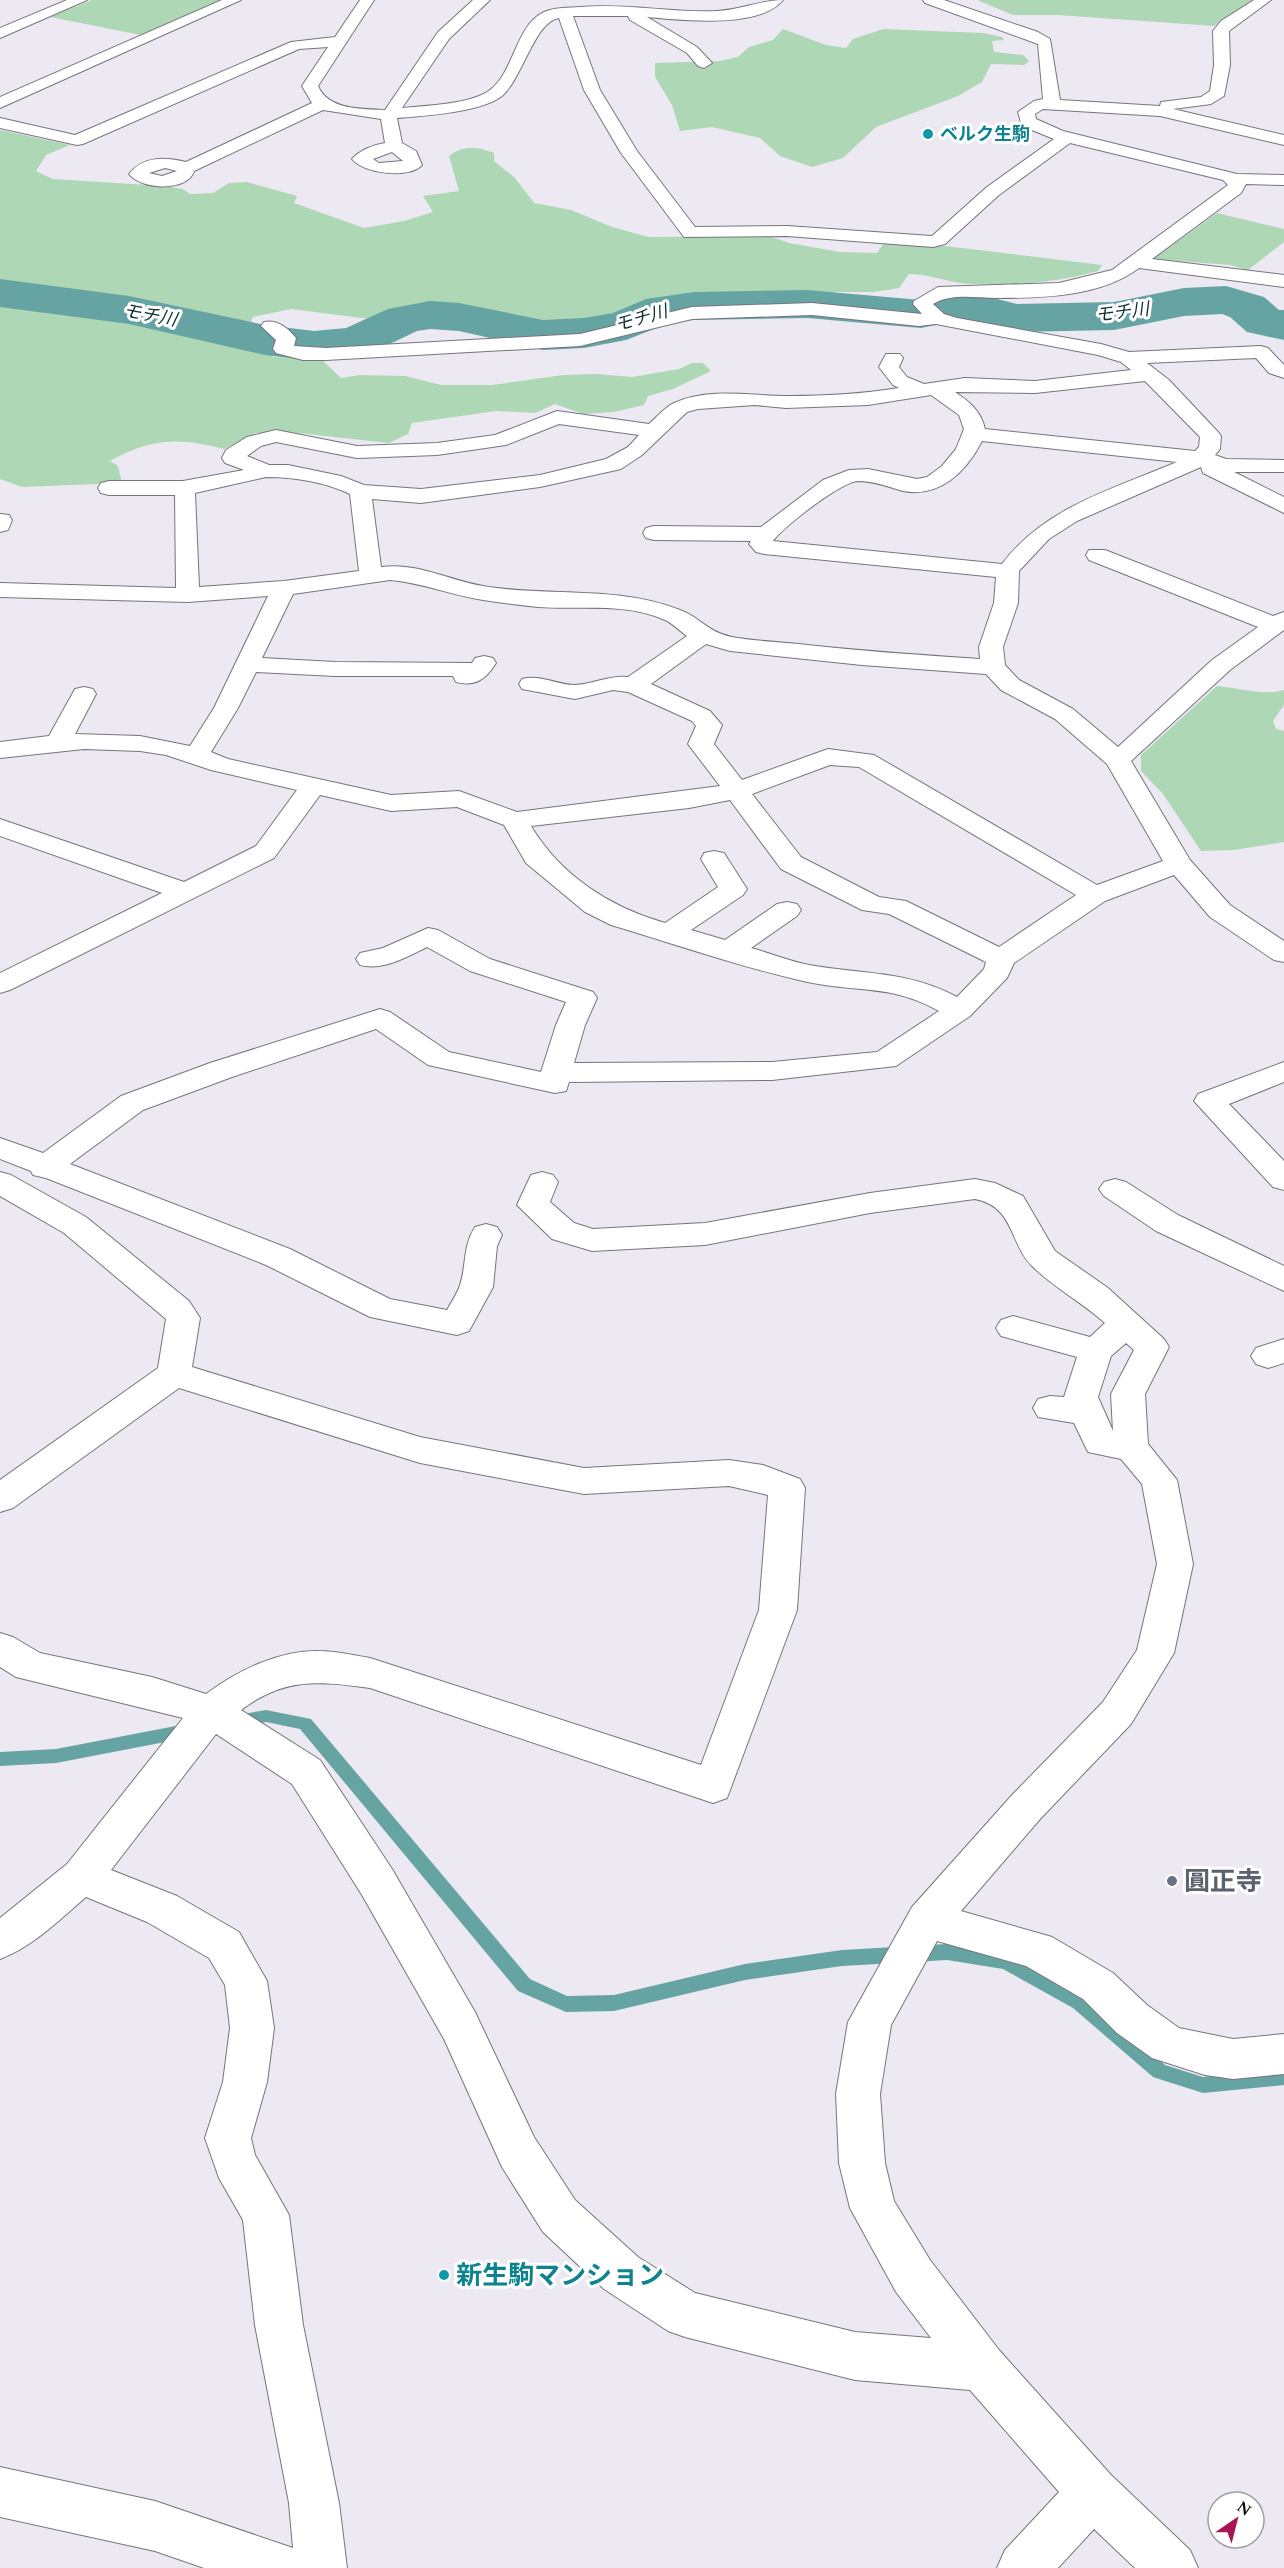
<svg xmlns="http://www.w3.org/2000/svg" width="1284" height="2568" viewBox="0 0 1284 2568" font-family="Spectral,'Noto Sans JP',serif">
  <style>
    .green { fill: #aed7b6 }
    .lines { fill: none; stroke-linecap: round; stroke-linejoin: round }
    .stream { fill: #66a4a4; fill-rule: evenodd }
    .river { fill: #66a4a4; fill-rule: evenodd }
    .minor-casing { stroke: #77747c; stroke-width: 2 }
    .minor { fill: #fff; fill-rule: evenodd }
    .culture-dot { fill: #0f9aa8; stroke: #fff; stroke-width: 2 }
    .worship-dot { fill: #6b7280; stroke: #fff; stroke-width: 2 }
    .labels { text-anchor: middle; stroke-width: 6; stroke-linejoin: round; paint-order: stroke }
    .far-culture-label { font-size: 18px; font-weight: bold; fill: #0d838f; stroke: #fff; text-anchor: start }
    .far-water-label { font-size: 18px; font-style: italic; fill: #113131; stroke: #fff }
    .near-worship-label { font-size: 26px; font-weight: bold; fill: #5b616d; stroke: #fff; text-anchor: start }
    .near-culture-label { font-size: 26px; font-weight: bold; fill: #0d838f; stroke: #fff; text-anchor: start }
  </style>
  <rect width="100%" height="100%" fill="#ede9f2"/>
  <!-- green -->
  <path class="green" d="M92,0h129l-80,35 -91,-18z
    M977,0h275l-38,26 -156,-11h-45z
    M783,29l43,16 20,3 7,-9 30,-10 100,4 19,4 2,3 -12,1 2,11 29,3 6,6 -5,4 -33,-1 -9,18 -24,14 -82,31 -33,31 -31,9 -32,-11 -20,-18 -48,-11 -32,4 -8,-26 -17,-28v-14l65,-2 18,-4 11,-10 24,-7z
    M0,130l70,15 -24,10 -10,16 17,8 111,7 19,3 7,5 23,-1 16,-10 18,-1 50,14 -3,7 70,25 40,-7 29,-9 -10,-16 36,-5 -10,-35c14,-11 29,-9 45,-3v8l21,17 19,25 37,7 41,17 37,10 120,-1 20,7 51,9 37,1 7,-10 61,3 157,19 -4,6c-40,11 -83,15 -125,13 -22,0 -42,-10 -64,-10l-10,14 -25,4h-40l-1,10 -40,-3 -126,4 -44,14 -58,13 -39,-1 -36,-13 -59,-8 -46,13 -94,-12 -38,8 -4,11 24,29 48,2 20,19 19,-3 45,1 36,9h52l70,-10 34,-1 35,3 47,-8 13,-6h11l8,8 -38,18 -25,7 -4,9 -30,7 -31,2 -28,-10 -20,9 -39,-2 -84,12 -4,11 -19,9 -100,-11 -33,1 -32,16c-46,-12 -73,-11 -114,12l8,5 4,17 -100,4 -22,-8z
    M1217,213l67,16v13l-36,28 -18,-5 -77,-6z
    M1217,686c22,2 47,10 67,4v15l-11,16 3,8 8,2v111l-50,8 -33,1 -38,-57 -22,-23v-16z"/>
  <g class="lines">
    <!-- stream -->
    <path class="stream" d="M266,1710l45,9 219,260 37,17 47,-1 131,-31 97,-14 105,-6 65,13 73,39 80,69 38,12 81,-8v16l-81,8 -44,-14 -6,-2 -80,-69 -70,-39 -56,-9 -105,6 -97,14 -131,31 -48,1 -48,-21 -218,-262 -34,-7 -28,5 -6,-1 -2,-5 2,-5z
      M186,1724l6,2 2,5 -2,5 -6,2 -130,25 -56,3v-14l56,-3z"/>
    <!-- river -->
    <path class="river" d="M0,279l129,17 136,29 49,6 32,-3 42,-19 42,-8 29,2 84,17 41,-2 29,-5 33,-14 48,-7 113,-2 114,10 44,-9 52,13 97,-2 70,-14 42,-2 38,11 15,13h5v30l-37,-8 -17,-15 -8,-3 -38,2 -70,14 -97,2 -52,-13 -44,9 -114,-10 -113,2 -22,2 -46,18 -42,8 -41,2 -84,-19 -29,-2 -13,2 -44,21 -59,9 -49,-6 -136,-31 -129,-17z"/>
    <!-- minor casing -->
    <g class="minor-casing">
      <path id="minor" d="M67,0h20l-87,38v-10z
        M222,0h19l-241,108v-11z
        M360,0h14l-56,86c10,24 44,23 67,24l53,-78 35,-32h17l-41,39 -47,69c23,-2 70,-4 88,-18 25,-19 25,-64 54,-78 11,-5 25,-4 36,-5 46,-4 91,6 137,4 24,-1 44,-11 66,-11 -23,29 -103,20 -136,17l50,30 15,16 -8,5 -6,-2 -11,-13 -57,-33 -2,-4h-55l27,74 37,61 58,76 92,-1 145,10 55,-49 67,-48 -32,-13 -4,-14 16,-11 9,-2 -5,-55 -113,-41 -2,-3h21l94,32 12,7 10,61 100,6 1,-4 40,-5 9,-6 4,-26 -1,-34 8,-10 33,-21h17l-42,31 1,34 -6,31 -13,8 -38,5 111,26v10l-124,-29 -117,-7 -8,5 1,5 27,12 174,43 47,1v10l-38,-1 -5,9 -89,66 132,16v12l-145,-19c-39,29 -96,30 -142,30 -22,0 -45,-5 -64,6l11,10 13,4 144,26 28,8 132,-6 7,2 16,17v13l-15,-5 -13,-15 -109,5 22,17 49,52 3,4 -1,13 -5,6 11,4 58,1v12h-50l50,25v16l-81,-40 -2,-6 -124,54 -28,18 -30,32 -1,32 -15,44 2,18 14,15 54,29 45,38 94,-87 46,-33 -169,-67 -3,-5 3,-5h16l168,66 11,-4v18l-54,40 -99,91 59,99 40,45 54,36v21l-10,-2 -64,-43 -36,-42 -69,26 -91,62 -7,15 -37,38 -74,50 -124,14 -203,2 -3,9 -11,2 -127,-28 -52,-36 -144,48 -89,33 -73,54 220,85 100,50 57,11c4,-7 9,-15 12,-22 8,-21 3,-41 16,-61l11,-3 11,3 5,8 -5,11 -4,41 -24,44 -12,4 -87,-18 -104,-52 -220,-87 -13,-3 -2,-4 -31,-12v-21l43,15 78,-57 89,-33 170,-54 10,3 59,40 92,20 15,-47 10,-23 -96,-31 -43,-24c-20,10 -44,24 -67,18l-4,-6 4,-6 23,-5 45,-20 10,2 52,29 103,33 4,6 -12,27 -11,38 198,-1 105,-10 62,-41c-50,-28 -85,-18 -136,-30 -66,-15 -128,-37 -192,-56l-26,-13 -59,-49 -22,-38 -47,-18 -66,4 -71,-16 -46,63 -264,132 -10,3v-20l162,-80 -162,-57v-17l184,63 72,-36 41,-56 -86,-20 -45,-15 -26,-4 -56,-2 -84,9v-16l49,-6 26,-47 9,-2 9,2 3,5 -21,40 65,2 50,10 24,-38 54,-112 -80,6 -188,-5v-14l176,5 -1,-93h-66l-8,-2 -3,-5 3,-5 8,-2h74l61,-11 -19,-7 -3,-5 4,-8 21,-13 29,-7 81,16 80,-3 58,-8 62,-24 92,13c8,-7 15,-16 25,-21 35,-16 78,-7 114,-7 37,0 74,-2 111,-8l-6,-3 -14,-18 7,-13h14l3,4 -4,9 8,10 17,7 41,-6 70,3 96,-11 -10,-8 -23,-7 -162,-31 -17,2 -107,-11 -120,4 -112,27 -254,14h-23l-27,-7 -3,-4 3,-9 -15,-14 3,-4c13,-3 24,6 32,16l-2,8 32,2 254,-14 112,-27 120,-4 110,11 -9,-10 1,-3 24,-14 121,-4 53,-13 116,-85 -5,-5 -153,-37 -71,52 -54,49 -12,3 -146,-11 -103,1 -63,-84 -37,-63 -25,-72c-24,3 -37,61 -57,78 -20,16 -78,20 -105,22l5,25 14,8 6,14c-12,14 -58,9 -70,-6 8,-9 21,-14 33,-16l-4,-24 -58,-9 -129,61c-6,21 -53,19 -65,3 14,-18 36,-17 57,-12l126,-59 -10,-17 26,-39 -29,2 -216,95 -6,1 -77,-17v-10l75,17 216,-93 44,-5zM392,152l11,9 -24,2 -6,-4zM165,168l12,3 -15,5 -13,-3zM1145,381l55,56 -1,10 -4,4 -210,-22c-4,-18 -16,-28 -30,-37l80,1zM931,395l28,20 5,14 -8,20 -14,17 -15,11 -10,2 -49,-10 -19,1 -26,10 -62,47 -107,-1 -8,2 -3,5 3,5 8,2 97,1 -2,3 7,8 8,2 232,23 -2,26 -15,44 1,12c-60,-4 -121,-8 -181,-15 -22,-2 -45,-3 -67,-7 -25,-5 -32,-20 -52,-27 -62,-25 -132,-13 -197,-24 -35,-6 -66,-24 -102,-19l-9,-68 49,4 119,-16 81,-18 21,-14 45,-43 11,-3 57,-4 31,3 82,-3zM559,424l80,11 -11,12 -22,12 -66,16 -119,14 -57,-4 -23,-9 -53,-11h-19l-22,-9 14,-10 15,-4 81,16 80,-3 69,-10zM982,441l195,21c-64,27 -132,45 -175,102l-229,-23c11,-15 68,-59 85,-60 16,0 31,6 45,10 37,7 63,-19 79,-50zM266,477c29,0 58,5 84,17l9,77 -75,10 -85,6 -4,-94zM390,580c34,3 60,15 93,20 18,3 37,5 55,7 42,3 87,-5 127,13 7,3 15,11 22,16l-59,41c-19,-2 -34,7 -53,8 -18,0 -35,-11 -53,-6l-3,5 3,5 53,10 38,-9 15,2 64,29 4,5 -8,18 32,42 -203,26 -58,-21 -68,4 -163,-36 -17,-7 27,-44 18,-36 79,4h118l3,6c20,5 30,-3 40,-19l-3,-5 -9,-2 -9,2 -3,5 -137,-1 -73,-4 31,-64zM706,644l24,7 132,14 124,9 15,16 54,29 52,45 56,97 -66,24 -223,-130 -46,-6 -86,31 -28,-36 8,-19 -12,-14 -59,-27zM830,765l29,2 217,128 -77,52 -93,-46 -27,-4 -78,-40 -49,-63zM730,800l51,69 81,41 27,4 97,48 -2,7 -27,28c-47,-26 -97,-23 -148,-32 -20,-4 -39,-12 -58,-17l46,-32 4,-6 -4,-6 -10,-2 -10,2 -52,36 -34,-10 52,-35 4,-6 -23,-36 -10,-2 -10,2 -3,6 17,28 -53,36c-55,-16 -104,-47 -134,-97l158,-18z
        M0,514l9,1 3,5 -4,10 -8,2z
        M1284,1062v20l-55,22 55,57v29l-11,-3 -79,-86 4,-7z
        M0,1172l11,3 75,42 103,84 11,17 -8,49 228,70 164,31 145,-8 34,5 37,14 5,9 -8,122 -70,188 -14,5 -343,-115c-52,-7 -85,-11 -129,22l79,50 72,109 83,143 59,125 41,63 63,57 57,36 160,39 76,6 -35,-46 -46,-84 -11,-45 -3,-69 12,-72 64,-115 101,-113 90,-92 34,-52 20,-86 -15,-80 -21,-25 -33,-7 -14,-29 -36,-6 -5,-9 5,-9 12,-3 14,1 13,-40 -76,-21 -5,-8 5,-8 12,-4 77,21 15,-14c-22,-20 -52,-36 -73,-57 -23,-23 -17,-59 -57,-67l-105,14 -165,32 -113,6 -40,-12 -35,-34 14,-30 11,-3 11,3 5,7 -8,20 24,21 19,6 112,-6 165,-30 105,-14 20,4 28,13 32,55 53,37 56,51 5,8 -24,47 3,50 29,36 16,84 -19,89 -43,71 -90,94 -80,93 91,26 61,36 34,32 32,23 54,11 51,-5v40l-51,5 -28,-4 -53,-17 -35,-25 -34,-34 -57,-33 -89,-25 -46,84 -11,69 5,69 9,38 36,59 69,90 112,125 79,75 8,18h-63l-41,-39 -36,39h-61l8,-18 54,-58 -89,-102 -115,-10 -170,-43 -17,-6 -64,-42 -61,-57 -41,-65 -58,-128 -82,-144 -70,-111 -76,-50 -105,136 66,26 62,36 28,49 7,47 -7,54 -16,56 4,17 34,60 14,110 36,178 8,65h-143l-49,-17 -155,-34v-50l155,34 138,47 -4,-45 -34,-178 -12,-105 -24,-42 -14,-40 18,-56 7,-54 -5,-43 -16,-27 -62,-36 -61,-25c-27,23 -52,49 -86,62v-41l67,-54 116,-146 -167,-41 -16,-10v-34l13,4 27,16 112,24 54,17c31,-23 73,-44 113,-43 17,0 34,4 51,7l331,107 58,-155 9,-115 -39,-9 -145,8 -164,-31 -241,-75 -166,120 -13,4v-32l158,-112 8,-49 -102,-86 -64,-37zM1126,1343l8,7 -23,44 2,37 -15,-34 13,-41z
        M1115,1179l11,3 52,33 106,51v25l-128,-60 -52,-35 -5,-7 5,-7z
        M1284,1339v24l-16,5 -12,-4 -5,-8 5,-8z"/>
    </g>
    <!-- minor -->
    <use href="#minor" class="minor"/>
  </g>
  <!-- markers -->
  <g class="culture-dot">
    <circle cx="928" cy="134" r="6"/>
    <circle cx="444" cy="2275" r="6"/>
  </g>
  <circle class="worship-dot" cx="1172" cy="1881" r="6"/>
  <g class="labels">
    <!-- far-culture labels -->
    <g class="far-culture-label">
      <text x="940" y="140">ベルク生駒</text>
    </g>
    <!-- far-water labels -->
    <g class="far-water-label">
      <text transform="translate(1122 312) rotate(-7)" y="6">モチ川</text>
      <text transform="translate(150 315) rotate(11)" y="6">モチ川</text>
      <text transform="translate(641 318) rotate(-16)" y="6">モチ川</text>
    </g>
    <!-- near-worship labels -->
    <g class="near-worship-label">
      <text x="1184" y="1890">圓正寺</text>
    </g>
    <!-- near-culture labels -->
    <g class="near-culture-label">
      <text x="456" y="2284">新生駒マンション</text>
    </g>
  </g>
  <!-- north arrow -->
  <g transform="translate(1236 2520) rotate(35)"><circle r="28" fill="#ffffff" stroke="#9f9fa0" stroke-width="1.5"/>
  <path d="M0-4.5L10 22L0 15L-10 22Z" fill="#a61657"/>
  <text y="-9" font-size="16" font-weight="bold" text-anchor="middle" fill="#0f0e11">N</text>
  </g>
</svg>
